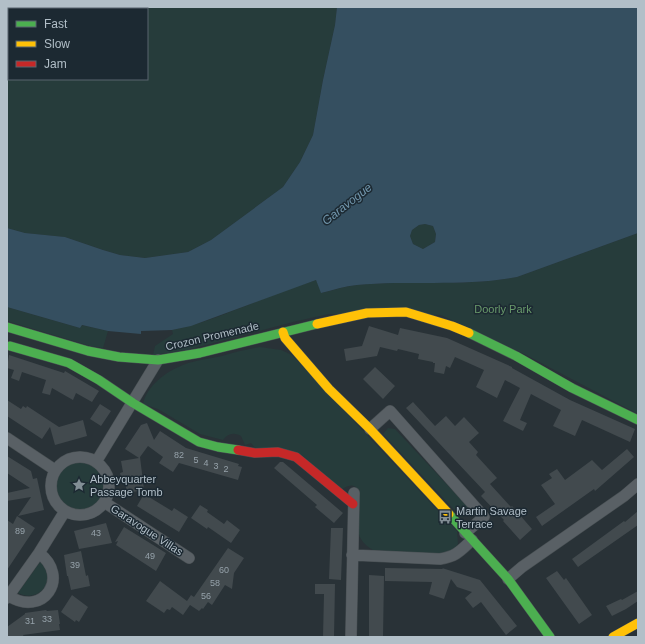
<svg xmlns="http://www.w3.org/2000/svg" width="645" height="644" viewBox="0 0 645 644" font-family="Arial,sans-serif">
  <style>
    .green { fill: #263c3b }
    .water { fill: #354f60; fill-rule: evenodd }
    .building { fill: #424a4e }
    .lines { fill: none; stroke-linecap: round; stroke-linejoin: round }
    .street-casing { stroke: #474e52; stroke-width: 12 }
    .fast-casing { stroke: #474e52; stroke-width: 10 }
    .slow-casing { stroke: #474e52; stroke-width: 10 }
    .jam-casing { stroke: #474e52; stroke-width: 10 }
    .street { stroke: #596065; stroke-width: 11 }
    .fast { stroke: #4caf50; stroke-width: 9 }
    .slow { stroke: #ffc107; stroke-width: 9 }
    .jam { stroke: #c62828; stroke-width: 9 }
    .labels { text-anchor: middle; stroke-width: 3; stroke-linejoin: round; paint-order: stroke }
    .number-label { font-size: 9px; fill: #96a2aa }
    .park-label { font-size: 11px; fill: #699a6b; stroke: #1c2932 }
    .street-label { font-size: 11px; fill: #b2bfc8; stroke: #1c2932 }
    .poi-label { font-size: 11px; fill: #b2bfc8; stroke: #1c2932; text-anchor: start }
    .water-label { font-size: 12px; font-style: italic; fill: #7196ac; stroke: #1c2932 }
  </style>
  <rect width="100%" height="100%" fill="#293237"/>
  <!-- green -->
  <path class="green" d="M38,7h299l-2,18 -12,55 -10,55 -13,27 -17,25 -72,53 -23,12 -43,6 -25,-3 -17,-5 -38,-13 -40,-4 -18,-5v-192l2,6v37h138v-70h-108z
    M425,224l8,2 3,8 -1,8 -12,7 -10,-5 -3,-8 2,-6 7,-5z
    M638,233v181l-110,-58 -87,-41 -112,-1 -32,7 -110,29 -34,5 2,-9 18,-12 -1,-4c26,-5 47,-14 71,-23 24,-10 48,-19 73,-27l6,13c11,-3 24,-7 35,-8 52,-5 110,2 160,-8z
    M7,307l73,21 1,-3 27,6 -5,17 -13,-2 -83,-25z
    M260,347l21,3 11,5 165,176 1,13 -6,8 -12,2 -67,-4c-5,-3 -9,-6 -12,-11 -7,-12 -3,-36 -2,-49 -6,-8 -12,-4 -19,0l-38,-35 -46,-6 -5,-6 -6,2 -4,-9c-7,-4 -13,-3 -18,4l-23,-6 -42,-25 -15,-5c4,-18 22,-32 40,-39 12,-5 26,-6 39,-9 13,-4 25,-7 38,-9z
    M388,428l7,1 73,78c1,6 -1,9 -7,10l-78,-83z
    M56 486a24 24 0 1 1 48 0a24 24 0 1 1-48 0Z
    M40,562c18,17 0,42 -22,31z"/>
  <!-- water -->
  <path class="water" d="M337,7h301v226l-121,44c-51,10 -108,3 -160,8 -12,1 -24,5 -36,8l-5,-13 -125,46 -19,4 -31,1v3l-33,-3 -26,-6 -2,3 -73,-21v-79l18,5 40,4 38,13 17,5 25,3 43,-6 23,-12 72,-53 17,-25 13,-27 10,-55 12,-55zM425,224l8,2 3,8 -1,8 -12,7 -10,-5 -3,-8 2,-6 7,-5z"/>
  <!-- building -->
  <path class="building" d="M369,326l29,9 2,-7 47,10 65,29v1l58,32 65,29 -5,13 -48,-22 -7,16 -22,-10 8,-16 -30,-16 -11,26 7,3 -4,8 -20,-10 17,-33 -15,-8 -8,18 -21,-11 8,-17 -29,-13 -5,11 -4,-2 -2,8 -10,-2 1,-9h-2v-1l-15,-3 1,-5 -21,-5 -1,2 -17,-4 -3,9 -31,5 -2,-12 18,-3z
    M9,355l55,18 1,-2 34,20 -7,11 -16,-9 -3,7 -21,-12 -2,7 -8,-2 4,-13 -24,-8 -3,9 -8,-3 3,-8 -7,-2z
    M375,367l20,19 -12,13 -20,-20z
    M7,400l14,9 2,-3 3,2 1,-2 32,21 24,-7 4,16 -32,9 -5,-18 -8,12 -35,-23z
    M413,402l22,24 11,-10 9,10 9,-9 15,16 -10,9 9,10 -2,3 21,23 -7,6 21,23 1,-1 20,23 -12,11 -17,-19 1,-1 -23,-24 4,-4 -79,-84z
    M100,404l11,7 -10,15 -11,-7z
    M147,423l7,17 6,-9 26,17 53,16 -1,2 4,1 -4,13 -59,-17 -6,9 -14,-9 4,-6 -15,-11 -8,11 4,33 -17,3 -2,-11h-3l-2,-9 3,-1 -2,-11 18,-3 -14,-9 16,-24z
    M627,449l7,8 -39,34 -1,-2 -52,37 -6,-9 19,-13 -14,-19 11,-7 -3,-4 8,-5 8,11 27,-20 10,10z
    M7,456l24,15 2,8 4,-1 7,32 -26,6 13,-19 -24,4v-8l23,-5 -23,-15z
    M280,462h3l60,51 -9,10 -19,-16 2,-2 -43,-37z
    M144,494l28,17 2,-3 14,9 -9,15 -42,-26z
    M200,505l8,5 -1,2 17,12 3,-4 13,10 -9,13 -23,-16 -1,2 -16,-11z
    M638,511v14l-60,42 -6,-8 52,-38 1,1z
    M17,516l18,12 -28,42v-50l6,4z
    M106,523l6,20 -33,6 -5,-18z
    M124,527l42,26 -10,18 -40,-26 2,-4 -3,1z
    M331,528h12l-2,52 -12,-1z
    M228,548l16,10 -10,15 -2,16 -7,-4 -13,20 -4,-3 -5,7 -1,-1 -3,3 -9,-6 -7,10 -11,-8 -2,3 -3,-1 -3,4 -18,-12 14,-20 27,20 4,-6 3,2z
    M81,551l5,25 2,-1 2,11 -19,4 -3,-14h-1l-3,-21z
    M385,568l58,1 -1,-1 38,12 37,46 -11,9 -25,-33 -8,6 -8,-10 7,-6 -15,-5 -6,-8 -7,20 -15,-5 3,-12 -47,-1z
    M557,571l7,9 2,-2 26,37 -13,9 -33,-46z
    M369,575l15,1 -1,61h-14z
    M315,584h20l-1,53h-11l1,-43h-9z
    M638,591v10l-12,8 -14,7 -6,-10 15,-7 1,1z
    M72,595l16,12 -9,15 -3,-2 -1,2 -14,-10z
    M46,610l1,1 11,-1 2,14h-1l1,6 -37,5 1,2h-17v-10l18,-13v-1z"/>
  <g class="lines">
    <!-- street casing -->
    <g class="street-casing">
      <path id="street" d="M370,429l20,-18 94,106 -19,16
        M7,438l48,32
        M51 486a29 29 0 1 1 58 0a29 29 0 1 1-58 0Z
        M96,462l62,-102
        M104,502l85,56
        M352,555l88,4c17,-3 20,-8 32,-19
        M508,579l14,-12 102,-71 14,-12
        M9,596c34,22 62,-19 30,-43
        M7,598l32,-45 26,-42
        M351,637l3,-144"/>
    </g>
    <!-- fast casing -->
    <g class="fast-casing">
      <path id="fast" d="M7,327l81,24 31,6 39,3 42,-7 117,-29
        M469,333l47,23 56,32 66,32
        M10,346l59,17 30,17 34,23 66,39 19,5 20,3
        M449,514l59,65 42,58"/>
    </g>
    <!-- slow casing -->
    <g class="slow-casing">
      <path id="slow" d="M317,324l50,-11 39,-1 46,14 17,7
        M283,332l2,6 44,51 41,40 79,85
        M613,637l25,-14"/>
    </g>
    <!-- jam casing -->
    <g class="jam-casing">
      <path id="jam" d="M238,450l17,3 23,-1 18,5 57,47"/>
    </g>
    <!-- street -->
    <use href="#street" class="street"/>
    <!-- fast -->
    <use href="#fast" class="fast"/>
    <!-- slow -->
    <use href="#slow" class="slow"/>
    <!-- jam -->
    <use href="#jam" class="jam"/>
  </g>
  <!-- icons -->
  <defs>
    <g id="sight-bare" transform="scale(1.08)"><path d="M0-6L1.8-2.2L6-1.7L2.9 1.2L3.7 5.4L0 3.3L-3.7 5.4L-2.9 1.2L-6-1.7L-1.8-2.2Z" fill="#828e95" stroke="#1c2932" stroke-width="2.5" paint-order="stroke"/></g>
    <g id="bus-bare" transform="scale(1.08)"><path d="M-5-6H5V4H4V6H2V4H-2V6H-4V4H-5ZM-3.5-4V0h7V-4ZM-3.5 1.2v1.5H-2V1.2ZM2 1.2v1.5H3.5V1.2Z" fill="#828e95" stroke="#1c2932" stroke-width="2.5" paint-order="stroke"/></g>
  </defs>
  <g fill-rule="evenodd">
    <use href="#sight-bare" x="79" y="485"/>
    <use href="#bus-bare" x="445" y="517"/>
  </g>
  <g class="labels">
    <!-- number labels -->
    <g class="number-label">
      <text x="179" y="458">82</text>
      <text x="196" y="463">5</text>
      <text x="206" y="466">4</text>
      <text x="216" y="469">3</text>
      <text x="226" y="472">2</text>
      <text x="20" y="534">89</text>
      <text x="96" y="536">43</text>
      <text x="150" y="559">49</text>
      <text x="75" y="568">39</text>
      <text x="224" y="573">60</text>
      <text x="215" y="586">58</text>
      <text x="206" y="599">56</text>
      <text x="47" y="622">33</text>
      <text x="30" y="624">31</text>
    </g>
    <!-- park labels -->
    <g class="park-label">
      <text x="503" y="313">Doorly Park</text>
    </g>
    <!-- street labels -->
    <g class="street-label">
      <text transform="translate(212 336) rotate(-13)" y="4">Crozon Promenade</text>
      <text transform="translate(147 530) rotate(33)" y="4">Garavogue Villas</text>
    </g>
    <!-- poi labels -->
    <g class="poi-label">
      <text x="90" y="483">Abbeyquarter<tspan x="90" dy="13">Passage Tomb</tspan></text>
      <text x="456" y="515">Martin Savage<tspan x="456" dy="13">Terrace</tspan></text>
    </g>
    <!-- water labels -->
    <g class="water-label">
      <text transform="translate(347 204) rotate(-38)" y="4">Garavogue</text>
    </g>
  </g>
  <!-- border -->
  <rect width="645" height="644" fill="none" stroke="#b2bfc8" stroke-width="16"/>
  <!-- legend -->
  <rect x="8" y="8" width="140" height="72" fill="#1c2932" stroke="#58656e"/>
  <rect x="16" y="21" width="20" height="6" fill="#4caf50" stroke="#58656e"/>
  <text x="44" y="28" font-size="12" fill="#b2bfc8">Fast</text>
  <rect x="16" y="41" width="20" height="6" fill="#ffc107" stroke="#58656e"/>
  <text x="44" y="48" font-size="12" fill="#b2bfc8">Slow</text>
  <rect x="16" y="61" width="20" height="6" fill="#c62828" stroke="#58656e"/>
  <text x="44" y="68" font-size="12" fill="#b2bfc8">Jam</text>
</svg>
